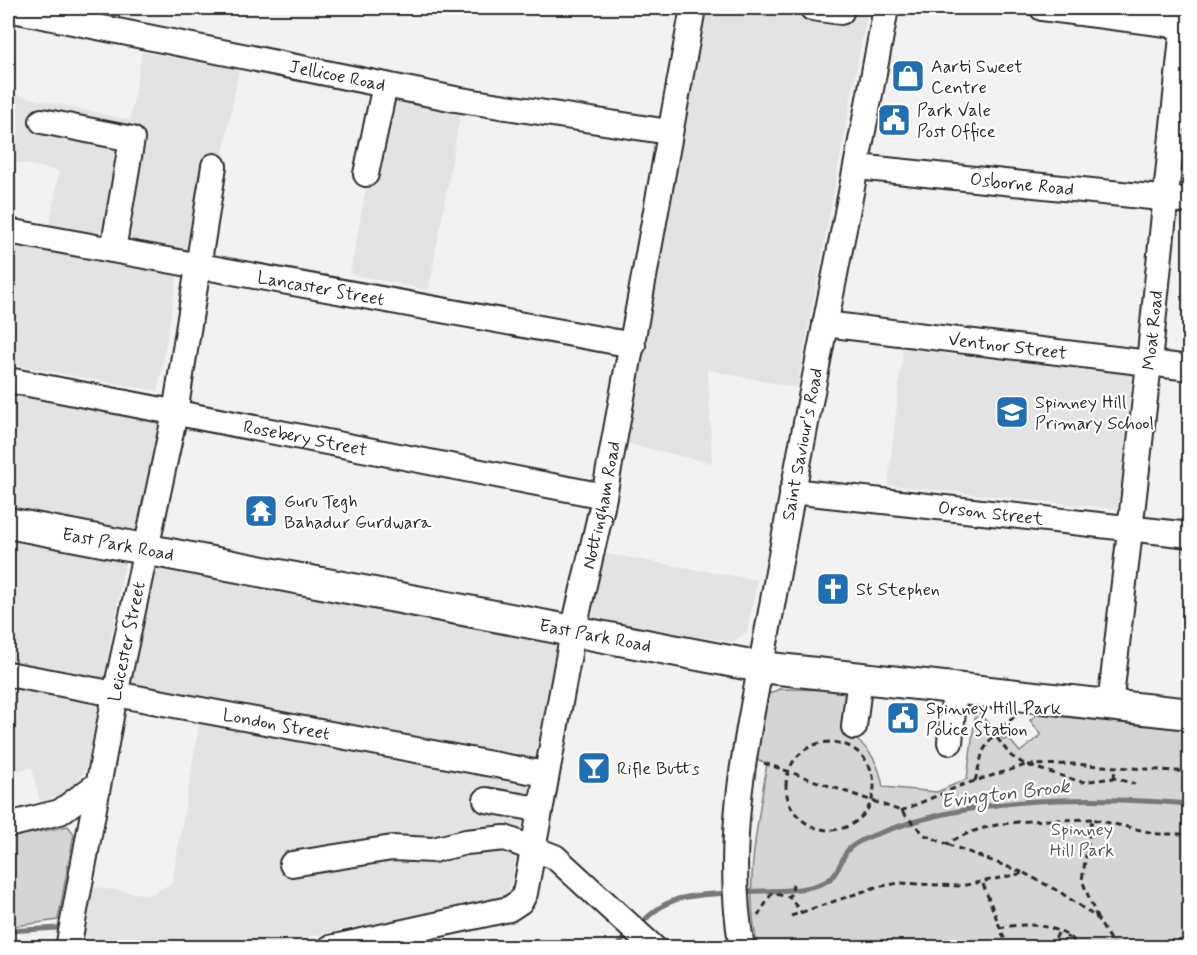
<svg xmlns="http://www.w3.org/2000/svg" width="1197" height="955" viewBox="0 0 1197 955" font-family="Mynerve,sans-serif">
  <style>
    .built { fill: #e3e3e3 }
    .green { fill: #d5d5d5; stroke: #808080; stroke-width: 1.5 }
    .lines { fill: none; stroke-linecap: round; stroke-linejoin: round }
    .stream { stroke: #787878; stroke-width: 5 }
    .minor-casing { stroke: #2b2b2b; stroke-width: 28 }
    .major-casing { stroke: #2b2b2b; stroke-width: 34 }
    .path { stroke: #2b2b2b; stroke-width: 3; stroke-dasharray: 6 4.5; stroke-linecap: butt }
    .minor { stroke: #fff; stroke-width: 24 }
    .major { stroke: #fff; stroke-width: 30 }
    .labels { text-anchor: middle; stroke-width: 4.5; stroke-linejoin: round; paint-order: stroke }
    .poi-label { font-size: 18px; fill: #2b2b2b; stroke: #fff; text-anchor: start }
    .street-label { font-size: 18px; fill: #2b2b2b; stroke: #fff }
    .park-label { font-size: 18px; fill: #565656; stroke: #fff }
    .water-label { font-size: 20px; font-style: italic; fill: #585858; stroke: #fff }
  </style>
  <rect width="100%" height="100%" fill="#f2f2f2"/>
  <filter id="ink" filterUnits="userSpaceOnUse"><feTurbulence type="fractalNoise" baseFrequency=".0167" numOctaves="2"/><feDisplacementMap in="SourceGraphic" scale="12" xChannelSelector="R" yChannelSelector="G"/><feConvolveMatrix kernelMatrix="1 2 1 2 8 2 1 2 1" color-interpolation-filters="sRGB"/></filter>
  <g filter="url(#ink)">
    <!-- built -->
    <path class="built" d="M704,8h164l-71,380 -89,-18 4,93 -88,-20z
      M142,52l97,17 -34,183 -156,-25 10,-56 -51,-10v-68l122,27z
      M383,97l78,13 -32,180 -79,-16z
      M8,245l169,31 -19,115 -150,-27z
      M903,349l229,25 -14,135 -230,-24z
      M8,392l152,27 -25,115 -127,-23z
      M8,541l117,21 -22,120 -95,-19z
      M145,551l415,91 -23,119 -409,-73z
      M602,553l155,27 -10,52 -14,10 -144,-21z
      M8,684l92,18 -13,64 -10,17 -14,11 -23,9 -8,-36 -24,6z
      M200,719l330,66 -22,111 -249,51 -178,1 11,-61 58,8 22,-12z"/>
    <!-- green -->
    <path class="green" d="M779,689l71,1 3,47c19,14 26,27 30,50l54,5 30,-13 9,-69 28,30 4,-2 12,14 21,-17 -11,-15 8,-6 151,16v217h-431c-15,-61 0,-123 9,-184l-12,-3 10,-64z
      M68,826l6,8 -16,86 -50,7v-89z"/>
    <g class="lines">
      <!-- stream -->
      <path class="stream" d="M741,892c23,-2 66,1 86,-11 10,-6 14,-20 20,-30 6,-7 19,-13 27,-16 102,-39 208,-40 316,-31
        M640,925c27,-31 50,-29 89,-32
        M8,931l50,-3
        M614,948l17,-15"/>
      <!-- minor casing -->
      <g class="minor-casing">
        <g id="minor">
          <path d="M812,8l29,4"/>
          <path d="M1042,8l148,19"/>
          <path id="s1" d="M8,9l447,90 214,33"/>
          <path d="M42,121l90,18 -19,111"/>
          <path id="s2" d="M857,167l333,34"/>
          <path d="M366,174l19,-89"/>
          <path id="s3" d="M8,231l625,114"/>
          <path id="s4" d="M825,324l365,44"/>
          <path id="s5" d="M8,380l596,116"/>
          <path id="s6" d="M792,491l398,44"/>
          <path id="s7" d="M8,674l537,100"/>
          <path id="s8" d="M1110,706l39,-343 34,-336"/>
          <path d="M854,727l6,-50"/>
          <path d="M950,742l5,-53"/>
          <path d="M486,800l52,9"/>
          <path d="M8,825l52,-13 38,-28"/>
          <path d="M292,864l100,-16 41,2 33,-8 39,-4 50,19 99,91"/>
          <path id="s9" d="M68,948l47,-253 60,-282 39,-247"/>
          <path id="s10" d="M330,948l179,-39 12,-8 4,-8 48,-261 29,-125 91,-499"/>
          <path id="s11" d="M742,948c-21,-115 10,-230 30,-342 35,-200 78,-399 114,-598"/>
        </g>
      </g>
      <!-- major casing -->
      <g class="major-casing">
        <g id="major">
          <path id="s12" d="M8,523l753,144 429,47"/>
        </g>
      </g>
      <!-- path -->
      <path class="path" d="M1014,717l-20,17 17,22 15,9 47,-1 117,8
        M786 786a44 44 0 1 1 88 0a44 44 0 1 1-88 0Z
        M764,763l137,48 24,24 22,9c42,-27 96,-23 145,-25
        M1114,778l1,-11
        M975,781l8,-30 11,-17
        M901,811l61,-26 64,-20 56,17 32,-4 21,6
        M1024,873l36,19 37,26 18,30
        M793,884l-1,8 -3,5 13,16
        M983,884l25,64
        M758,916l14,-23 17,4
        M791,916l85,-29 23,-4 62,3 63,-13 -77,-29
        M1097,918l-15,-38 10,-61 66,15h32
        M999,928c31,-6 60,-5 83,20
        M1013,948l14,-3 16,3
        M1051,948l8,-17
        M1062,948l6,-12"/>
      <!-- minor -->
      <use href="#minor" class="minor"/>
      <!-- major -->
      <use href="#major" class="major"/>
    </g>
  </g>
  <!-- icons -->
  <defs>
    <g id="shop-square" transform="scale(1.725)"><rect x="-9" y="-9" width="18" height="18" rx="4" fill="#1f6fb2" stroke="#fff"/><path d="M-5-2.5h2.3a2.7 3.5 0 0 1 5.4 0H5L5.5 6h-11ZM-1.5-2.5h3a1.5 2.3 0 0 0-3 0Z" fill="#fff"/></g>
    <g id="civic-square" transform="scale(1.725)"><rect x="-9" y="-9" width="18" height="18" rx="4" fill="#1f6fb2" stroke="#fff"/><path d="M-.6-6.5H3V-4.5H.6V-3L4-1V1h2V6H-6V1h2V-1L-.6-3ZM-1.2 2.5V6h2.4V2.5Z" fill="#fff"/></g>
    <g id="school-square" transform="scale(1.725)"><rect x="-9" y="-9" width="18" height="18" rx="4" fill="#1f6fb2" stroke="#fff"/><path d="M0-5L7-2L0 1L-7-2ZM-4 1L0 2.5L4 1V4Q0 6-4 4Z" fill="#fff"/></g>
    <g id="temple-square" transform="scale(1.725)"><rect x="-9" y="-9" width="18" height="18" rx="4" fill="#1f6fb2" stroke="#fff"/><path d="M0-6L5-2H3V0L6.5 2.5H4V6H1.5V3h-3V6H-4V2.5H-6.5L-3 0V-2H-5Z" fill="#fff"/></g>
    <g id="church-square" transform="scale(1.725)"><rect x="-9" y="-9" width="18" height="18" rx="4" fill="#1f6fb2" stroke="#fff"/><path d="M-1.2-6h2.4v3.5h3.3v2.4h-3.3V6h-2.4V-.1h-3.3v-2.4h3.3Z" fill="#fff"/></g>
    <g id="bar-square" transform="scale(1.725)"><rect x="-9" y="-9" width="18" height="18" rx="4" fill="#1f6fb2" stroke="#fff"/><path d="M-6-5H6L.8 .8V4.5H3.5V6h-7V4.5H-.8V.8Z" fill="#fff"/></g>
  </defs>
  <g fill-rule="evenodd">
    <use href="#shop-square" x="908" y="76"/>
    <use href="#civic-square" x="894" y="120"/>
    <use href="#school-square" x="1012" y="412"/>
    <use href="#temple-square" x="261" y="511"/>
    <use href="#church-square" x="833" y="589"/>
    <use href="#civic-square" x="903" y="718"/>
    <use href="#bar-square" x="594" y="768"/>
  </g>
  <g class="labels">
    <!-- poi labels -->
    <g class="poi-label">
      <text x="931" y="72">Aarti Sweet<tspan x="931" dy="21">Centre</tspan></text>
      <text x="917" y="116">Park Vale<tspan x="917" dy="21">Post Office</tspan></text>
      <text x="1035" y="408">Spinney Hill<tspan x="1035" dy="21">Primary School</tspan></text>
      <text x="284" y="507">Guru Tegh<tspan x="284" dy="21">Bahadur Gurdwara</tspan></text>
      <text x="856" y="595">St Stephen</text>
      <text x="926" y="714">Spinney Hill Park<tspan x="926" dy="21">Police Station</tspan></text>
      <text x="617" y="774">Rifle Butts</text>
    </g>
    <!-- street labels -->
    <g class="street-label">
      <text dy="6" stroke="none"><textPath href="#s1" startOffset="336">Jellicoe Road</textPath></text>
      <text dy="6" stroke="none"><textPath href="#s2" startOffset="166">Osborne Road</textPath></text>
      <text dy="6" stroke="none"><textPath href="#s3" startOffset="318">Lancaster Street</textPath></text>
      <text dy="6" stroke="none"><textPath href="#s8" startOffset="378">Moat Road</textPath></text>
      <text dy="6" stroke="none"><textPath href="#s4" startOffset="184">Ventnor Street</textPath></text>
      <text dy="6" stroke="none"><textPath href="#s5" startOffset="303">Rosebery Street</textPath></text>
      <text dy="6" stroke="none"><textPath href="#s11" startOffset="510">Saint Saviour's Road</textPath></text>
      <text dy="6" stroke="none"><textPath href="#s10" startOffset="602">Nottingham Road</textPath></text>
      <text dy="6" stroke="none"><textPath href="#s6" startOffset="200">Orson Street</textPath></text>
      <text dy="6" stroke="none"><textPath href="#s12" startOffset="112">East Park Road</textPath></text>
      <text dy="6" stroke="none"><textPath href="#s12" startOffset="598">East Park Road</textPath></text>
      <text dy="6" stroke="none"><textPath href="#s9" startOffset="312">Leicester Street</textPath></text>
      <text dy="6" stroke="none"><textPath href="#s7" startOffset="273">London Street</textPath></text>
    </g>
    <!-- park labels -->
    <g class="park-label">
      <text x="1082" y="835">Spinney<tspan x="1082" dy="21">Hill Park</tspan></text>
    </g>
    <!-- water labels -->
    <g class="water-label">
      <text transform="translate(1005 793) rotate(-7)" y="7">Evington Brook</text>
    </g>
  </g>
  <!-- margin -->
  <rect width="1197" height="955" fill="none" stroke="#fff" stroke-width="30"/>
  <rect x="15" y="15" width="1167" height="925" fill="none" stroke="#2b2b2b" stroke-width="2" filter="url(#ink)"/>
</svg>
